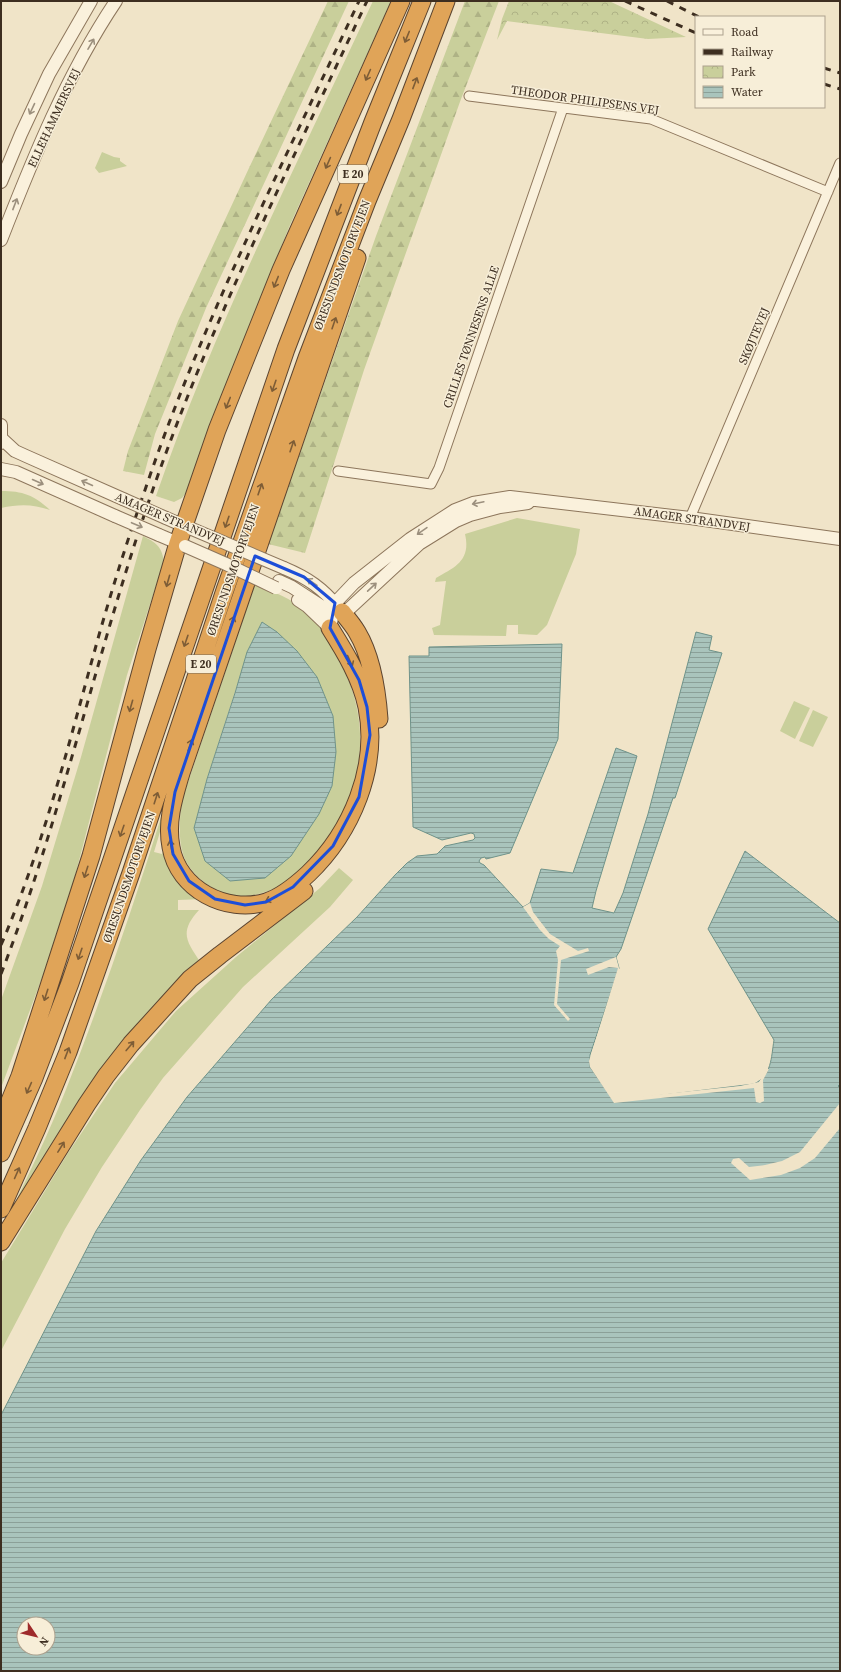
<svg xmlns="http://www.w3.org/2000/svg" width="841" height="1672" viewBox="0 0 841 1672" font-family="'Source Serif 4',serif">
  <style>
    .green { fill: #c9cf9b; fill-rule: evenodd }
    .forest { fill: url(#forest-firs) }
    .park { fill: url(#park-crowns) }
    .water { fill: url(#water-rules); stroke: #6f938a; fill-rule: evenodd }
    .pier { fill: #f0e4c8 }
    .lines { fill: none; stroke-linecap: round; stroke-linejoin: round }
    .minor-casing { stroke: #8d765c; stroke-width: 11 }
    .tertiary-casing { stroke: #8d765c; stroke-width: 14 }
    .motorway-casing { stroke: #5b4430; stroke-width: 19 }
    .minor { stroke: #faf1dc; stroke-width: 9 }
    .tertiary { stroke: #faf1dc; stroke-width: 12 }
    .motorway { stroke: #e0a458; stroke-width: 17 }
    .rail { stroke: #3d2e20; stroke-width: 3; stroke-dasharray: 7 7; stroke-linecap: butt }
    .tertiary-bridge-casing { stroke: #8d765c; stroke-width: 14; stroke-linecap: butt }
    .tertiary-bridge { stroke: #faf1dc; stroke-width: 12 }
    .oneway { stroke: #7e5d36 }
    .oneway2 { stroke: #9c907e }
    .marked { fill: none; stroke: #1d4ed8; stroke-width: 3; stroke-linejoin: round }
    .labels { text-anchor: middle; stroke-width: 3; stroke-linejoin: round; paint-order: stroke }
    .shield { fill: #f7eed8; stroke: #756857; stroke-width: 1 }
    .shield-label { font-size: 11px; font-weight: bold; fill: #3d2e20 }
    .street-label { font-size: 12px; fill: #3d2e20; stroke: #f7eed8 }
  </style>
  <defs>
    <pattern id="forest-firs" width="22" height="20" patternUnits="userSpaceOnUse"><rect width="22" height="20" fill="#c9cf9b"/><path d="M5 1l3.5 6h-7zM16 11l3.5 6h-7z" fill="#aeb285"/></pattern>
    <pattern id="park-crowns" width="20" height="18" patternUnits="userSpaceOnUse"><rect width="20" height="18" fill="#c9cf9b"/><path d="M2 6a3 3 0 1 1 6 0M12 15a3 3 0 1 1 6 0" fill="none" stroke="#aeb285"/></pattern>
    <pattern id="water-rules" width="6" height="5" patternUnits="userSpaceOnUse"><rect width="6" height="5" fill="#a9c4bc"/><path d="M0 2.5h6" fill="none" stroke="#8ba098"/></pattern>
  </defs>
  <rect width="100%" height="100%" fill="#f0e4c8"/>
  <!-- green -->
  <path class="green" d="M373,1h18l-101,224 -42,103 -59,161 -7,9 -8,4 -18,-6c59,-171 141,-332 217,-495z
    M102,152l12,5 6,1v3l7,5 -28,7 -4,-5z
    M1,491c22,0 33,4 49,19 -17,-6 -31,-6 -49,-2z
    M517,518l63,11 -4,25 -29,71 -10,10 -19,-1v-9h-11l-1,11 -72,-1 -2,-7 8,-3 6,-44 -11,1 1,-4c20,-11 35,-18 29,-44z
    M143,536c13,7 18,9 21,25l-37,114 -54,209 -24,75 -48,129v-88l41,-114 39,-129z
    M255,584c14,6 30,12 43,21 27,20 41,49 52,79 23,62 6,129 -40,175 -8,9 -18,20 -29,26 -12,7 -29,12 -43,11 -22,-1 -49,-21 -55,-42 -5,-17 -3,-33 -2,-51zM253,636l-59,192 13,-49z
    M794,701l16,7 -15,31 -15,-8z
    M813,710l15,7 -15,30 -14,-6z
    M164,808l1,7 -11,37 8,2 4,-10 38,55 -26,1v10h21c-20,22 -13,31 2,53l-190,248c19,-39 38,-79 54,-119 37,-93 69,-188 99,-284z
    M339,868l14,12 -23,27 -87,80 -80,91 -23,32 -38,57 -37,62 -64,122v-88l67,-110 47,-70 61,-72 60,-54 84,-69z"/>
  <!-- forest -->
  <path class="forest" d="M328,1h21l-143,307 -51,126 -11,41 -21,-4 5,-20 50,-130 71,-153z
    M465,1h34l-38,98 -97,271 -59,183 -37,-9 108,-308z"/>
  <!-- park -->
  <path class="park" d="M509,1h100l77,36 -38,2 -141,-18 -10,19 5,-21z"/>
  <!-- water -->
  <path class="water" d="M262,622l15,10 20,19 20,26 16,39 3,36 -4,34 -13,28 -28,42 -26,22 -35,3 -25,-20 -11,-33 13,-49 28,-86 12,-41z
    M696,632l16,4 -3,14 13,3 -47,145h-2l-52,151 -5,8 3,11 -29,87v12l24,34 140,-17c18,-9 17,-26 20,-44l-66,-111 37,-78 95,72v161l-2,2 2,2v583h-839v-256l95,-184 45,-71 46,-63 85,-98 85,-82 38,-42 12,-12 10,-7 20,-2 8,-8 28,-6 2,-2 -1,-4 -3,-1 -29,7 -29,-13 -4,-171h20v-9l133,-3 -4,95 -48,114 -24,6 -1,-2 -4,1 -2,3 1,2 4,2 39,42 7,-4 11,-34 32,4 43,-125 21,8 -41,135 -4,17 22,5 9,-20 25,-79zM24,1624h24v24h-24z"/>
  <!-- pier -->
  <path class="pier" d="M530,903l3,9 17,22 28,17 10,-3 1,3 -28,9 -4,44 13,15 -2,2 -14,-16 4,-45 -2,-9 4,-5 -11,-7 -9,-9 -17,-23z
    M616,957l3,11v5l-28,88 1,6 23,32 125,-13 19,-4 7,-13h3l-6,11 1,21 -4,2 -4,-1 -2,-14 -140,15 -24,-36 -1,-6 29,-93 -9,-1 -21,8 -2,-6z
    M840,1103v25l-25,30 -15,10 -19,7 -31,5 -19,-17 2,-4 6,-1 10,9 16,-2 17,-4 18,-9z"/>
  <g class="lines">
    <!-- minor casing -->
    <g class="minor-casing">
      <path id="minor" d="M469,96l182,23 177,73
        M338,471l93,13 8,-16 124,-360
        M690,518l150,-355"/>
    </g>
    <!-- tertiary casing -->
    <g class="tertiary-casing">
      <path id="tertiary" d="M1,182l20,-48 28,-60 42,-73
        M1,240c32,-82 66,-166 115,-239
        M1,425v18
        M2,439l13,12 11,5 97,43
        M1,469l15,3 99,44
        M166,518l25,11
        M159,535l26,11
        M284,568c24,10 38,20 55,40
        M279,581l13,6 40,26 10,-1 8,-4 69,-64 37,-23 14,-6 30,-8 28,-4
        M298,600l9,6 23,22
        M330,628l5,-25 19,-20 56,-44 45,-29 18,-7 37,-6 180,21 150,21"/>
    </g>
    <!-- motorway casing -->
    <g class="motorway-casing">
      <path id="motorway" d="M342,612c5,6 11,13 15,20 15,25 20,59 22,87
        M330,628c15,24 31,50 37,79 12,60 -15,125 -59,167 -12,11 -26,23 -42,28 -40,12 -88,-13 -95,-55 -5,-26 3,-50 10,-74l176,-515
        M1,1123l19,-47 71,-220 56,-207 31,-106 39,-113 64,-160 120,-269
        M1,1153l33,-75 36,-95 216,-634 87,-227 49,-121
        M1,1209l36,-81 31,-76 63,-179 94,-283 82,-232 60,-157 34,-82 45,-118
        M1,1242l86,-138 19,-28 25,-32 59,-65 30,-24 84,-64"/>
    </g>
    <!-- minor -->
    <use href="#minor" class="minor"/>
    <!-- tertiary -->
    <use href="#tertiary" class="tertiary"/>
    <!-- motorway -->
    <use href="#motorway" class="motorway"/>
    <!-- rail -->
    <path class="rail" d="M625,1l71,32
      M667,1l32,16
      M824,68l16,5
      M824,84l16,5
      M1,945c43,-100 69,-206 98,-310 14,-49 29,-97 46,-145 57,-169 139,-328 214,-489
      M1,974c63,-163 98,-334 157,-499 58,-163 136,-318 209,-474"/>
    <!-- tertiary-bridge casing -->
    <g class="tertiary-bridge-casing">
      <path id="tertiary-bridge" d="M123,499l43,19
        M115,516l44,19
        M192,529l92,39
        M185,546l41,18 50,24"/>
    </g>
    <!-- tertiary-bridge -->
    <use href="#tertiary-bridge" class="tertiary-bridge"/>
  </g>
  <!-- one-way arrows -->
  <defs><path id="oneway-shaft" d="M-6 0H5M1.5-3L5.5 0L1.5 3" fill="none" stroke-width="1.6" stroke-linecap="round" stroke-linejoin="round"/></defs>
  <g class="oneway">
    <use href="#oneway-shaft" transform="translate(407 37) rotate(112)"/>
    <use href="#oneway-shaft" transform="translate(368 75) rotate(114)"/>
    <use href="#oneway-shaft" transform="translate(415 83) rotate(-69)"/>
    <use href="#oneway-shaft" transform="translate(328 163) rotate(114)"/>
    <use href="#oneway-shaft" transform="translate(339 210) rotate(111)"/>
    <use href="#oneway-shaft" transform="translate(276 282) rotate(112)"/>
    <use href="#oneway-shaft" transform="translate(334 323) rotate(-71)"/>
    <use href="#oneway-shaft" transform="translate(274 386) rotate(109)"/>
    <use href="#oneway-shaft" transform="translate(228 403) rotate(112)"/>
    <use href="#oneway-shaft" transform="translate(292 446) rotate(-71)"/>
    <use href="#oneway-shaft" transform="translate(260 489) rotate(-71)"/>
    <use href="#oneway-shaft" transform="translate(227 522) rotate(109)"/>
    <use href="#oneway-shaft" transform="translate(168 581) rotate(106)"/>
    <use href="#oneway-shaft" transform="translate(232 622) rotate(-71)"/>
    <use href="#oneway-shaft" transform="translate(186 641) rotate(109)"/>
    <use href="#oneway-shaft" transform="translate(350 661) rotate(66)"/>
    <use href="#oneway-shaft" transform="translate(131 706) rotate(106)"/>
    <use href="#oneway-shaft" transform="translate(190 745) rotate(-71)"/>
    <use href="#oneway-shaft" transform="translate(156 798) rotate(-72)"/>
    <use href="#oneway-shaft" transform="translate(122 831) rotate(109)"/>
    <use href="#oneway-shaft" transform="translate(171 846) rotate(-100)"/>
    <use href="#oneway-shaft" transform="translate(86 872) rotate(108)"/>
    <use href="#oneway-shaft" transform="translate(271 899) rotate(158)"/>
    <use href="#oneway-shaft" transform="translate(80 954) rotate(109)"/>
    <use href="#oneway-shaft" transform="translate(46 995) rotate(108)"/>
    <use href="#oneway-shaft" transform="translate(130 1046) rotate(-50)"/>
    <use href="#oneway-shaft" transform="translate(67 1053) rotate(-69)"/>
    <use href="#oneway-shaft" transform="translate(29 1088) rotate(114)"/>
    <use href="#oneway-shaft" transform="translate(61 1147) rotate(-58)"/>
    <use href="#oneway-shaft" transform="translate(17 1173) rotate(-66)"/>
  </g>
  <g class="oneway2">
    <use href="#oneway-shaft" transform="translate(91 44) rotate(-60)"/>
    <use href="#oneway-shaft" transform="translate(32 109) rotate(115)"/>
    <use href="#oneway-shaft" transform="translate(15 204) rotate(-69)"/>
    <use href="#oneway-shaft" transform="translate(38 482) rotate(24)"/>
    <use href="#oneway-shaft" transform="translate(87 483) rotate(-156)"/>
    <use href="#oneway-shaft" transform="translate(478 503) rotate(168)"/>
    <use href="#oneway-shaft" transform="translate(137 525) rotate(23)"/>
    <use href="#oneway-shaft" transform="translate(422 531) rotate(145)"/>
    <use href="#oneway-shaft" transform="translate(312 582) rotate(-146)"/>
    <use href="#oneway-shaft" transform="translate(372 587) rotate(-43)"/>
  </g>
  <!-- marked area -->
  <path class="marked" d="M255,556l49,21 31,26 -5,25 29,52 8,27 3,28 -11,62 -26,49 -40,41 -27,15 -21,3 -30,-6 -26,-18 -16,-27 -4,-26 6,-36z"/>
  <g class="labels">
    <!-- shield labels -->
    <g class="shield">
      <rect x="338" y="165" width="30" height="18" rx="3"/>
      <rect x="186" y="655" width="30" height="18" rx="3"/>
    </g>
    <g class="shield-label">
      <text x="353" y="178">E 20</text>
      <text x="201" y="668">E 20</text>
    </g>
    <!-- street labels -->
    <g class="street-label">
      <text transform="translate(585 100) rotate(8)" y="4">THEODOR PHILIPSENS VEJ</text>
      <text transform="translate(54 118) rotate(-65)" y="4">ELLEHAMMERSVEJ</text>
      <text transform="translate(342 265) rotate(-69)" y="4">ØRESUNDSMOTORVEJEN</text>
      <text transform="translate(754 336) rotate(-67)" y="4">SKØJTEVEJ</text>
      <text transform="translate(471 337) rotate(-71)" y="4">CRILLES TØNNESENS ALLE</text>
      <text transform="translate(170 519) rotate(23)" y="4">AMAGER STRANDVEJ</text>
      <text transform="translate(692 519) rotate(8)" y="4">AMAGER STRANDVEJ</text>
      <text transform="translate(233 570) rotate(-71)" y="4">ØRESUNDSMOTORVEJEN</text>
      <text transform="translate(129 877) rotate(-71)" y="4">ØRESUNDSMOTORVEJEN</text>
    </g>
  </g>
  <!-- border -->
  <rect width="841" height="1672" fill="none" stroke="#3d2e20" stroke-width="4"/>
  <!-- legend -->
  <rect x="695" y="16" width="130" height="92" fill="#f7eed8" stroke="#ada18e"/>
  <rect x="703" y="29" width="20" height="6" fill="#faf1dc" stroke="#ada18e"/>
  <text x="731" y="36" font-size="12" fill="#3d2e20">Road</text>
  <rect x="703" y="49" width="20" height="6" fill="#3d2e20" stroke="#ada18e"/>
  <text x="731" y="56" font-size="12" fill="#3d2e20">Railway</text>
  <rect x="703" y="66" width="20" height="12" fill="url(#park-crowns)" stroke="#ada18e"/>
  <text x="731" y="76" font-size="12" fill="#3d2e20">Park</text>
  <rect x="703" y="86" width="20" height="12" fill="url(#water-rules)" stroke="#ada18e"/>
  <text x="731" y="96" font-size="12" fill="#3d2e20">Water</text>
  <!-- north arrow -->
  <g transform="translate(36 1636) rotate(125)"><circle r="19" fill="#f7eed8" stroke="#ada18e"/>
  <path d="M0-3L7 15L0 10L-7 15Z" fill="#9e2a2b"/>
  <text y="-6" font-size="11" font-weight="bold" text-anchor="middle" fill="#3d2e20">N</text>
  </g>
</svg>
